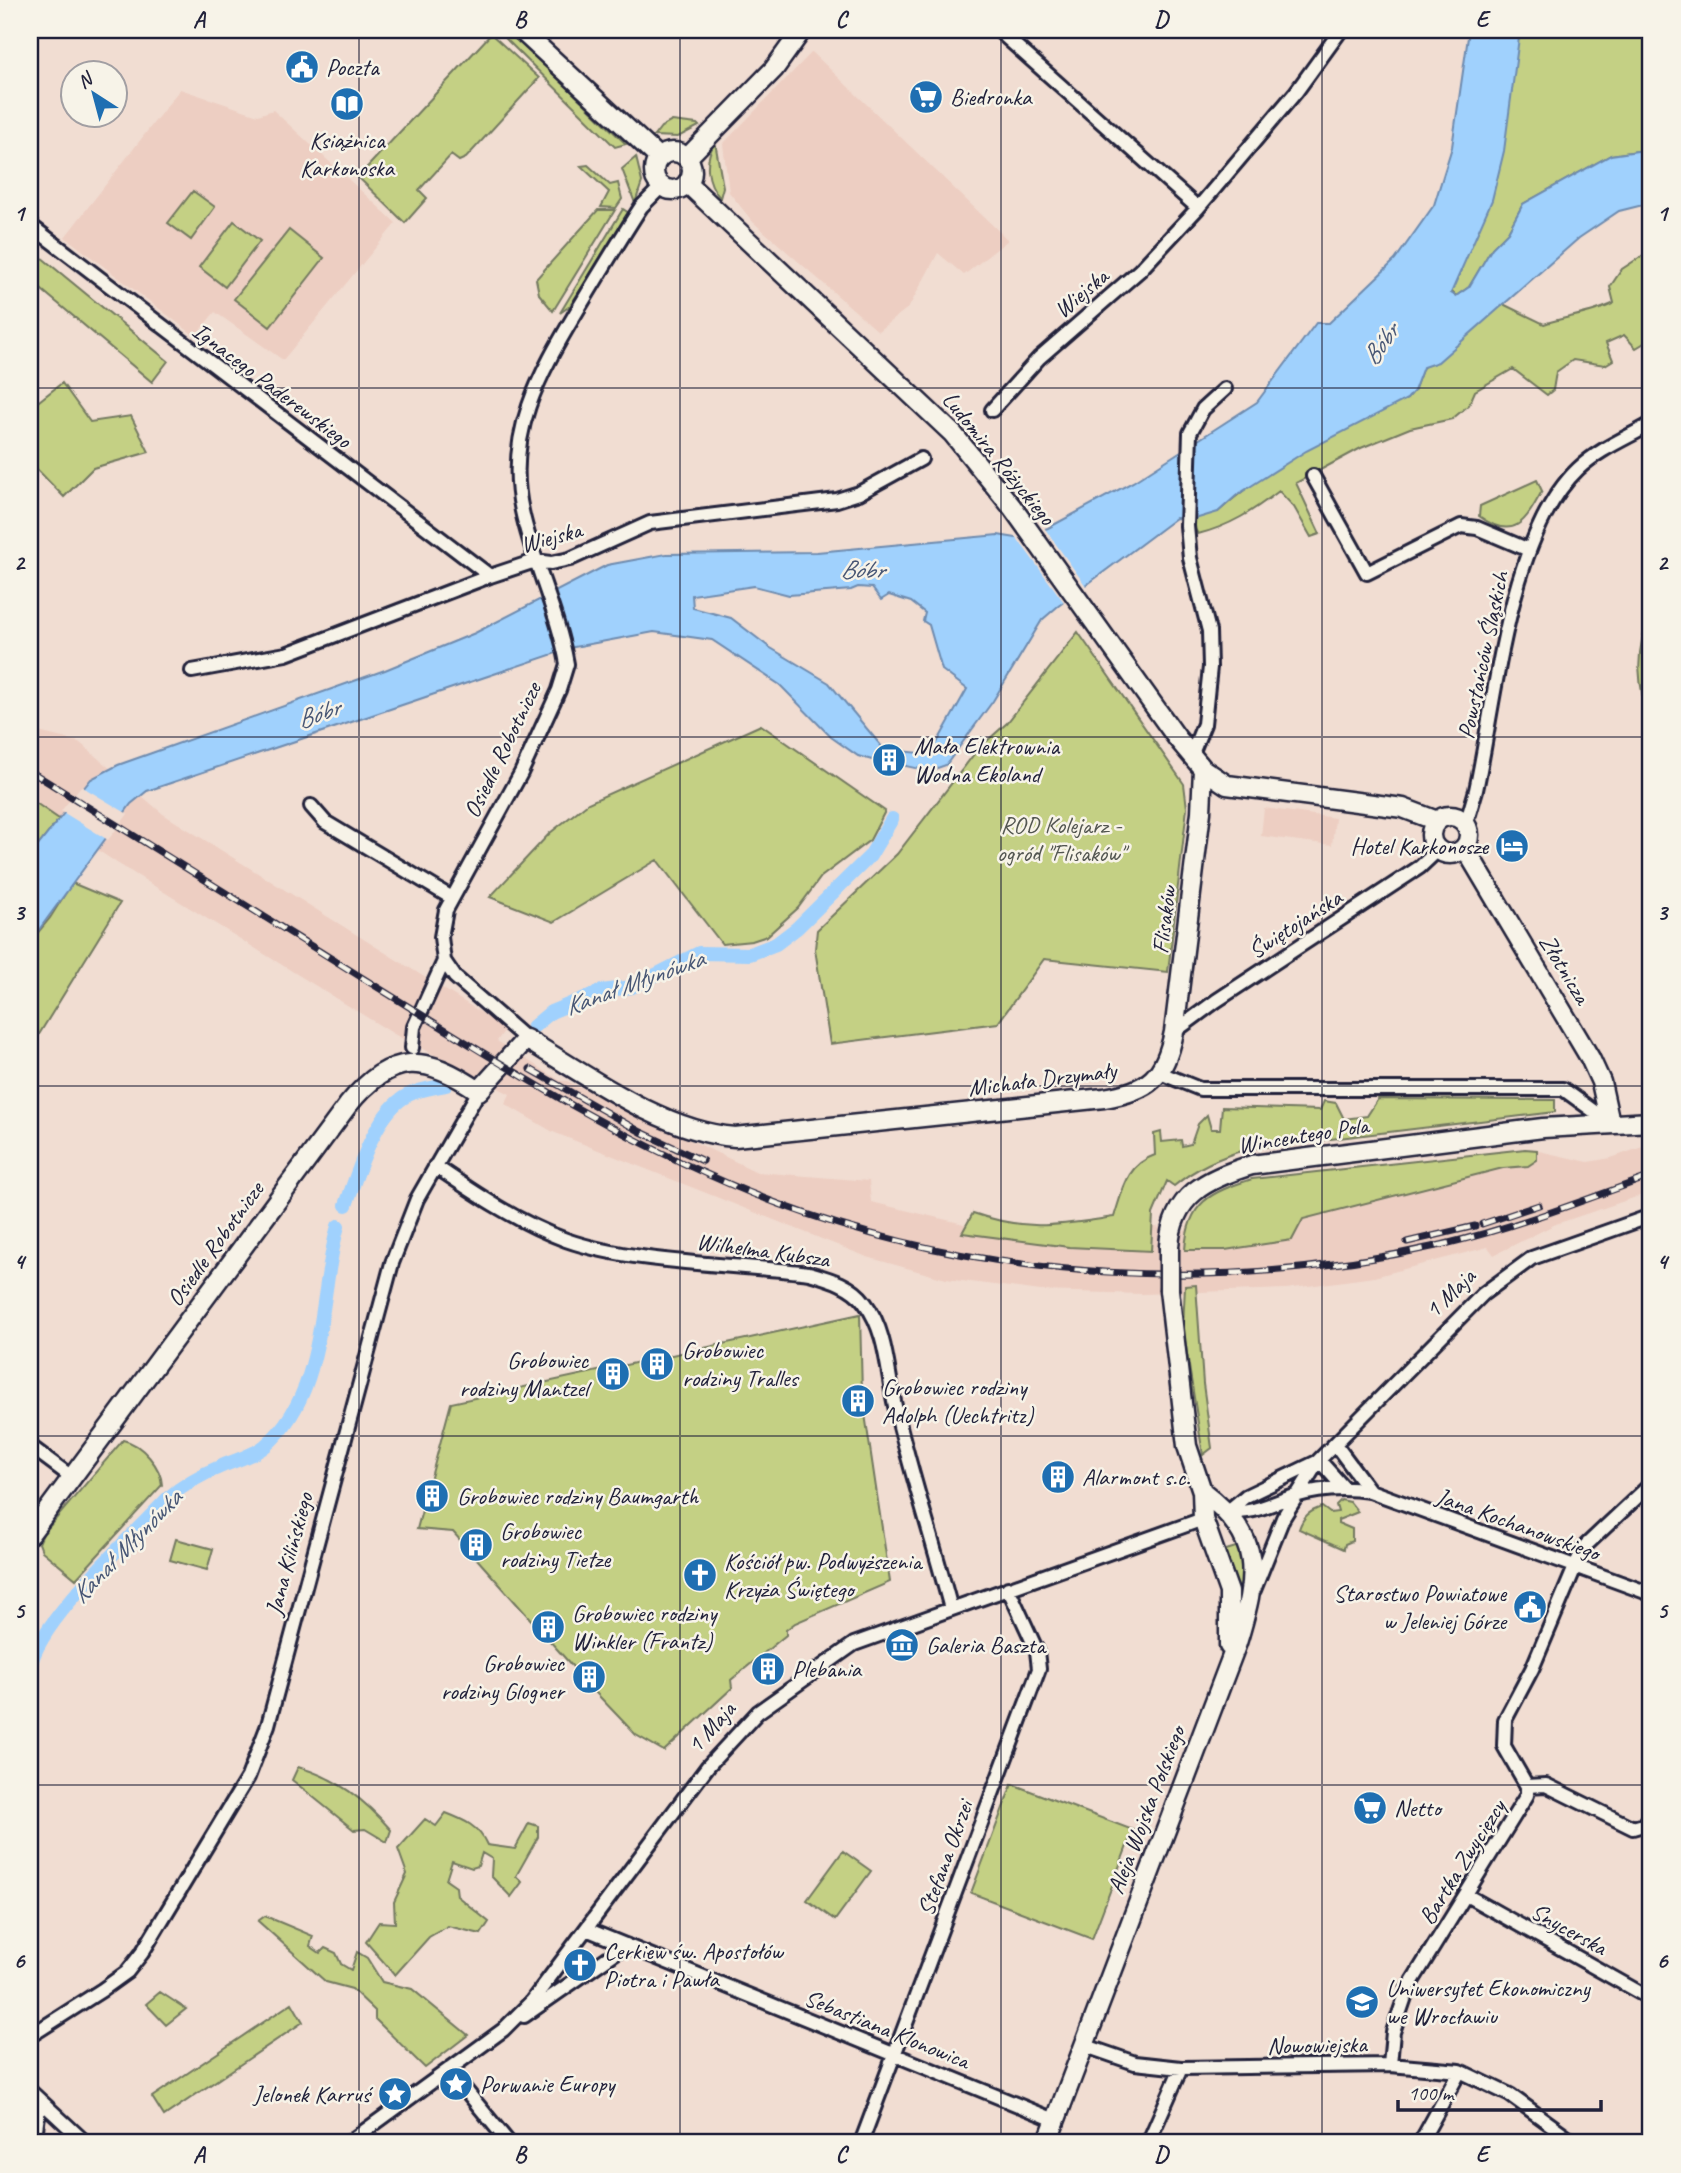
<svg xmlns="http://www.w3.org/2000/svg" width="1681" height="2173" viewBox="0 0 1681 2173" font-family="Caveat,sans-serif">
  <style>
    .built { fill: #edcec2 }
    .green { fill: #c4d084; stroke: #737960; stroke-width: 2 }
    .water { fill: #a0d1fd; stroke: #6e8baf; stroke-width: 2 }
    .pier { fill: #f1ddd2 }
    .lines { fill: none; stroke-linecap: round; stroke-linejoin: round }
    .canal { stroke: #a0d1fd; stroke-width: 14 }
    .street-casing { stroke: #22223b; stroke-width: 18 }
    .secondary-casing { stroke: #22223b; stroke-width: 23 }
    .street { stroke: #f7f3e8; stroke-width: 12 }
    .secondary { stroke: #f7f3e8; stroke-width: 18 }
    .rail-casing { stroke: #22223b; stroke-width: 7 }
    .rail { stroke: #f7f3e8; stroke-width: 4.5; stroke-dasharray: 13; stroke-linecap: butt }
    .secondary-bridge-casing { stroke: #22223b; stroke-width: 23; stroke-linecap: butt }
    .secondary-bridge { stroke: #f7f3e8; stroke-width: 18 }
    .grid { fill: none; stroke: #22223b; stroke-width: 2; stroke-opacity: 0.55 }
    .labels { text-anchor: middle; stroke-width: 5; stroke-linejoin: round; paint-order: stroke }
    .poi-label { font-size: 24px; fill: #22223b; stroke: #f7f3e8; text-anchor: start }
    .street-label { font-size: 24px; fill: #22223b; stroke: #f7f3e8 }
    .park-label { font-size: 24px; fill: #535651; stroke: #f7f3e8 }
    .water-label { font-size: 26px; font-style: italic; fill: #485775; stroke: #f7f3e8 }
    .neatline { fill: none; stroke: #22223b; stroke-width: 2.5 }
    .grid-label { font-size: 23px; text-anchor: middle; font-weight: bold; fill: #22223b }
  </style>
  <rect width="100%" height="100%" fill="#f1ddd2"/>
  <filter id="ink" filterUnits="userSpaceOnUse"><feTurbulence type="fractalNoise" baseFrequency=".0143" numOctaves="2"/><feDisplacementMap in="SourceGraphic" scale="14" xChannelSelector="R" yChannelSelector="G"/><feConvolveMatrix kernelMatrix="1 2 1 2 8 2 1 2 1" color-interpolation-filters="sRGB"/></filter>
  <g filter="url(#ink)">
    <!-- built -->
    <path class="built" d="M812,52l196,188 -44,35 -26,-22 -29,54 -31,24 -125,-109 -24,-30 -6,-48z
      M180,89l78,26 15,-5 123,113 -113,137 -68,-48 -20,24 -130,-99z
      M30,730l49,12 84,72 343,214 -9,13 64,40h6l190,91 112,9 2,21 114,27 83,3 49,-10 68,9 10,-20 335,-62 58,13 23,-4 40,-14v48l-95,32 -62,31 -6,-8 -114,30 -88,12 -144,5 -101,-3 -95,-12 -79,-22 -314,-125 -48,-28 5,-10 -116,-60 -277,-171 -87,-58z
      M1264,808l71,10 -3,27 -71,-9z"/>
    <!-- green -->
    <path class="green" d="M497,30l12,1 117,113 -11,3z
      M1518,30h133v119l-40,6 -88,49 -15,28 -16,16 -23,39 -13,9 -6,-6z
      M491,34l48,44 -73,80 -7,3 -8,-6 -32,35 8,8 -22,25 -47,-46z
      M672,121l25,3 2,2 -21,11 -24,-1 7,-9z
      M715,142l8,45 -3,11c-14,-16 -16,-38 -5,-56z
      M636,157l6,25 -7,21 -13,-34z
      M588,165l22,20 8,-2 4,16 -6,9 -15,-1 8,-15 -28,-26z
      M193,191l22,16 -24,33 -23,-17z
      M623,209l6,4 -59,93 -10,7z
      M598,210h17l-62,101 -14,-17 -3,-15z
      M234,221l26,20 -35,46 -26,-20z
      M289,230l35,28 -54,69 -36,-28z
      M30,248l138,113 -16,21 -122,-102z
      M1651,250v89l-15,9 -12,-13 -18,8 7,17 -8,5 -32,-5 -17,12 -3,18 -6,5 -34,-26 -38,22 -6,14 -17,14 -42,9 -49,20 -65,35 24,51 -9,3 -17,-30 -15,-16c-26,20 -49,35 -81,43l-5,-8 1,-20 24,6c45,-42 131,-91 189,-113l7,-8 9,-24 15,-6 65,-57 41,20c24,-8 50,-10 70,-21l-4,-16 12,-18z
      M62,383l28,39 41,-6 18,36 -56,16 -29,29 -34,-35v-54z
      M1537,480l5,11c-16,30 -28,51 -63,25l1,-10z
      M1651,614v111c-13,-37 -18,-73 0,-111z
      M1078,632l106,152 3,24 -19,164 -124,-13 -46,64 -168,21 -15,-95 2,-19 80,-76 81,-105 29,-26z
      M761,725l124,86 -15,29 -49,37 -23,31 -31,28 -15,5 -30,3 -65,-84 -103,62 -64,-25 60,-64 38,-30z
      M30,799l29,20 -29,37z
      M72,883l48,20 -90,146v-107l20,-24z
      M1378,1099l177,1v12l-308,37c-29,9 -50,18 -73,37l-7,-5 -14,33 -2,37 -82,-4 -107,-14 11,-20c55,19 86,12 141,4 9,-27 12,-52 41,-62l-1,-21 7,-2 1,10 19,-2 1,6 9,-2 7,-20 9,-9 4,14h9l2,-22 98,3 4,-9 12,2 8,16 23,-3z
      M1525,1149l12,1v10l-9,6 -25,2 -200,51 -11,21 -67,10h-40c3,-48 24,-57 67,-71z
      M1196,1285l7,99 9,64 -9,7 -20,-127 2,-42z
      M860,1314l2,80 28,188 -95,41 -9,7v5l-55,45 1,8 -68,63 -28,-16 -39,-41 -144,-162 -36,-3 34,-126z
      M123,1440c19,4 38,27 39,45l-86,94 -34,-28 -3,-8 4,-9z
      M1341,1500l9,2 8,10 -20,8v3l14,6v12l-7,3 -1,5 -45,-20c4,-12 10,-18 23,-22l8,6 8,-1 -2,-7z
      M176,1539l37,10 -6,21 -37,-10z
      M1239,1546l5,26 -4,35 -17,-56z
      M298,1767c39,11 67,33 93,63l-4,12 -22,-13 -11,1 -62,-50z
      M1012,1784l121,46 -41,109 -121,-46z
      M446,1813c18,7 33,13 41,32l28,4 14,-26 9,3v11l-22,39 6,6 -11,15 -20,-21 1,-17 -10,-6 -4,13 -6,2 -20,-7 -6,19 10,7 1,9 32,26 -8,12 -33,-8 -19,11 -34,38 -29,-33 13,-20 16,1 -1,-21 13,-28 -9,-25 27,-30 11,7z
      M843,1851l28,20 -36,49 -28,-20z
      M265,1916l48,20 -3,10 10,7 5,-5 11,5 5,11 10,6 6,-18 10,6 15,24 30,7 56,46 -43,33 -50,-49v-8l-23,-22 -26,-7 -68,-61z
      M160,1992l26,17 -20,16 -20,-21z
      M292,2003l11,19 -139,94 -12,-19z"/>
    <!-- water -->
    <path class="water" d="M1469,30h51l-16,121 -12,49 -41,93 5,3 13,-9 23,-39 16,-16 15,-28 88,-49 40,-6v54l-32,8 -40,27 -141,124 -15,5 -9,24 -7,8 -101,52 -69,44 -19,17 -23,7 -19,-1 -119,89 -15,13 -49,81 -47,64 -17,6 -32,-7 4,-13 19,2 13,-3 34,-61 -25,-19 -13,-45 -6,-4 2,-8 -14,-11 -22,-7 -8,5 -9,-12 -14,-1 -7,3 -62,5 -35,-9 -62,9 1,13 38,10 38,29 60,36 54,65 -4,14 -21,-6 -27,-19 -51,-52 -68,-45 -58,-8 -80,15 -427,144 -16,13 -101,138v-86l61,-77 27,-14 267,-95 90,-37 132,-68 59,-11 151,-2 181,-17 18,3 32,-10 85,-46 124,-80 59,-79h13l66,-63 39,-55 18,-58z"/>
    <!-- pier -->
    <path class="pier" d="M1043,526l45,63 -22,16 -52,-71z
      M81,786l47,28 -20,26 -47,-29z"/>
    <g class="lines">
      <!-- canal -->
      <path class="canal" d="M533,1027l18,-15 51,-21 30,-4 67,-34 51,1 26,-10 21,-16 73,-72 22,-37
        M346,1205c12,-33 29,-93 62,-110 12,-6 25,-7 38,-10
        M30,1668c8,-47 101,-130 137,-169 16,-14 35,-25 55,-33 14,-6 31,-10 43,-20 62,-53 53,-148 73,-220"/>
      <!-- street casing -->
      <g class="street-casing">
        <path id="street" d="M998,30l200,178
          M30,225l460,351
          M992,410l47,-52 101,-88 58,-62 98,-116 45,-62
          M1313,476l54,97 94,-47 16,2 52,22
          M192,671l94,-17 204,-78 45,-15 16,2 19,-4 80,-36 187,-23 22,-7 62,-34
          M1191,756l13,-32 6,-57 -1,-36 -19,-73 -3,-32 3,-93 13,-24 22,-20
          M311,806l14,16 127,76
          M1463,820l6,-6 7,-24c20,-92 33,-255 102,-321 21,-20 49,-31 73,-45
          M1174,1032l42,-31 204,-134 18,-17
          M526,1039l-71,-62 -11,-16 -3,-24 5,-27 75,-137 38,-83 8,-26c-9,-52 -34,-101 -45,-153 -17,-77 17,-136 55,-200 21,-35 42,-70 64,-104l21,-21
          M412,1048l2,-21 30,-66
          M1160,1073l40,16h363l47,34
          M435,1166c41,28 84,57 131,74 68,24 169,24 243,33 21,6 43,12 56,30 22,29 22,69 30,103 16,68 38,135 56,203
          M1335,1444l35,47
          M30,1446l43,32
          M1319,1460l24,27
          M1228,1511c26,4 43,-8 67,-15 26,-8 49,-9 75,-5l281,103
          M1228,1511l18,-15 73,-35
          M1254,1590l29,-72 36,-58 164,-166 49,-36 119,-42
          M1527,1786l19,-1 87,43 10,-3 8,-10
          M1466,1895l185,104
          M586,1929l469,191
          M524,2016l102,-71
          M30,2036l72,-46 25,-18 15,-19 106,-176 20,-52 124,-462 25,-64 62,-108
          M1083,2045l52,18 46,5 209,-3 70,6 50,24 66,48
          M1390,2065l3,-33 15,-44 119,-193v-9l-23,-40 1,-26 27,-51 51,-121 68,-64
          M450,2071l59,72
          M30,2091l56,52
          M34,2143l6,-41
          M348,2143l155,-113 29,-29 176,-235 50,-54 96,-68 349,-125
          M861,2143l178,-474 -2,-18 -29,-63
          M1148,2143l33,-75
          M1420,2143l40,-72
          M1650,2143l1,-2"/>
      </g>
      <!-- secondary casing -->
      <g class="secondary-casing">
        <path id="secondary" d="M521,30l138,128
          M654 171a19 19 0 1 1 38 0a19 19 0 1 1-38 0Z
          M687,158l87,-89 28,-39
          M687,183l266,251 59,73 165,231 26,31 24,16 176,23 34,13
          M1431 835a19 19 0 1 1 38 0a19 19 0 1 1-38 0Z
          M1465,848l125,210 11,24 9,41
          M1169,1247c3,-52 37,-68 83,-82l291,-37 108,-6
          M1169,1290l18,156 15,45 1,28 26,73v54
          M30,1534l318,-429c44,-54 77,-51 131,-14l47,-52c60,36 138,93 209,98l369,-39c45,-7 61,-21 70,-66l27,-220 2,-43
          M1047,2143l190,-500c21,-69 27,-104 -35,-152"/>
      </g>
      <!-- street -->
      <use href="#street" class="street"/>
      <!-- secondary -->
      <use href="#secondary" class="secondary"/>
      <!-- rail casing -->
      <g class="rail-casing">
        <path id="rail" d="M30,771c123,76 245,153 368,229 123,77 245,153 381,204 209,78 446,90 662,41 72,-17 141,-44 210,-69
          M530,1069l111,63 62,29
          M1482,1224l57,-19
          M1407,1242l68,-16"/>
      </g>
      <!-- rail -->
      <use href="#rail" class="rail"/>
      <!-- secondary-bridge casing -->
      <g class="secondary-bridge-casing">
        <path id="secondary-bridge" d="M1169,1290v-43"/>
      </g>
      <!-- secondary-bridge -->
      <use href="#secondary-bridge" class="secondary-bridge"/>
    </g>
  </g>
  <!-- grid -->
  <path class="grid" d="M359,30v2113M680,30v2113M1001,30v2113M1322,30v2113M30,388h1621M30,737h1621M30,1086h1621M30,1436h1621M30,1785h1621"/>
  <!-- icons -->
  <defs>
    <g id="civic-disc" transform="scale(1.75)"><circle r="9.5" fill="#1f6fb2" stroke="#f7f3e8"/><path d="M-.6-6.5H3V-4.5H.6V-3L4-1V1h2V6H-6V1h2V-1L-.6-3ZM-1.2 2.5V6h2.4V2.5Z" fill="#fff"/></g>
    <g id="supermarket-disc" transform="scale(1.75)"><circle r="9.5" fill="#1f6fb2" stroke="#f7f3e8"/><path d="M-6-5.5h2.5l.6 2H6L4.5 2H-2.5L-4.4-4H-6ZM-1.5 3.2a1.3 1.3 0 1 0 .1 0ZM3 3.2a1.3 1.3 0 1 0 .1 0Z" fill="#fff"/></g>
    <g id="library-disc" transform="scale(1.75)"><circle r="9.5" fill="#1f6fb2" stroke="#f7f3e8"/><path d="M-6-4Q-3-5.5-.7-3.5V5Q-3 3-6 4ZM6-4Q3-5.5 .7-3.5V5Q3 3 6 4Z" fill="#fff"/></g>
    <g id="building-disc" transform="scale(1.75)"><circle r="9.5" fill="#1f6fb2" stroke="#f7f3e8"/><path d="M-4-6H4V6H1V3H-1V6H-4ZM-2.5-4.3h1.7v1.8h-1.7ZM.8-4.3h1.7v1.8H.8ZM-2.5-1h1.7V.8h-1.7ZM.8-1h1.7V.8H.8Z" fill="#fff"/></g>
    <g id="hotel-disc" transform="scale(1.75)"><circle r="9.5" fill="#1f6fb2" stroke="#f7f3e8"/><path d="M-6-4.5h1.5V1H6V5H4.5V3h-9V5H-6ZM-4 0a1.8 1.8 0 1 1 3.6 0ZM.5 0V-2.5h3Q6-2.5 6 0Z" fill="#fff"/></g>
    <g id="church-disc" transform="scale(1.75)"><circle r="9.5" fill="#1f6fb2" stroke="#f7f3e8"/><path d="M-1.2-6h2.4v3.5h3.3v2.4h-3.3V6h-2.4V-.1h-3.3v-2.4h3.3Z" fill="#fff"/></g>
    <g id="museum-disc" transform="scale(1.75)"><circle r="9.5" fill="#1f6fb2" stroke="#f7f3e8"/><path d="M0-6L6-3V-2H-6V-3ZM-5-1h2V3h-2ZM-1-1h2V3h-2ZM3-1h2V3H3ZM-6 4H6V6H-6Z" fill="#fff"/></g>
    <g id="university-disc" transform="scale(1.75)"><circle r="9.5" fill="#1f6fb2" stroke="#f7f3e8"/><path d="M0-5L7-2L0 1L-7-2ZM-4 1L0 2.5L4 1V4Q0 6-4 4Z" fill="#fff"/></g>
    <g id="sight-disc" transform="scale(1.75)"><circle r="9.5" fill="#1f6fb2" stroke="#f7f3e8"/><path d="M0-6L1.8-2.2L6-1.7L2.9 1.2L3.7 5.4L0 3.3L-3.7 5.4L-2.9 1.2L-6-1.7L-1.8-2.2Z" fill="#fff"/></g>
  </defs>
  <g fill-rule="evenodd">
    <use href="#civic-disc" x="302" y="67"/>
    <use href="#supermarket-disc" x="926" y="97"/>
    <use href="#library-disc" x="347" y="104"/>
    <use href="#building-disc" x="889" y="760"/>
    <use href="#hotel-disc" x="1512" y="846"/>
    <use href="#building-disc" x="657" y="1364"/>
    <use href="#building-disc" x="613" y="1374"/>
    <use href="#building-disc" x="858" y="1401"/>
    <use href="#building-disc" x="1058" y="1477"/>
    <use href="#building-disc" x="432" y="1496"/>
    <use href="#building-disc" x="476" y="1545"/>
    <use href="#church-disc" x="700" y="1575"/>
    <use href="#civic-disc" x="1530" y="1607"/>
    <use href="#building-disc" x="548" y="1627"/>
    <use href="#museum-disc" x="902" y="1645"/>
    <use href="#building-disc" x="768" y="1669"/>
    <use href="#building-disc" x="589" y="1677"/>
    <use href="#supermarket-disc" x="1370" y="1808"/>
    <use href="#church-disc" x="580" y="1965"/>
    <use href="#university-disc" x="1362" y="2002"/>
    <use href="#sight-disc" x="456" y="2084"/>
    <use href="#sight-disc" x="395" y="2094"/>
  </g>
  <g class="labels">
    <!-- poi labels -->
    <g class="poi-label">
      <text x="326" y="75">Poczta</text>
      <text x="950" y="105">Biedronka</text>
      <text x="347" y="148" text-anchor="middle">Książnica<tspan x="347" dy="28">Karkonoska</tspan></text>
      <text x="914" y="754">Mała Elektrownia<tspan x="914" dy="28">Wodna Ekoland</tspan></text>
      <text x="1488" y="854" text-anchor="end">Hotel Karkonosze</text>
      <text x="682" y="1358">Grobowiec<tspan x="682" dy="28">rodziny Tralles</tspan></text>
      <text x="588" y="1368" text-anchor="end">Grobowiec<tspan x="588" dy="28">rodziny Mantzel</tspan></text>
      <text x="882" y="1395">Grobowiec rodziny<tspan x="882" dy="28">Adolph (Uechtritz)</tspan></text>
      <text x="1082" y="1485">Alarmont s.c.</text>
      <text x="457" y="1504">Grobowiec rodziny Baumgarth</text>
      <text x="500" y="1539">Grobowiec<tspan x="500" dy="28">rodziny Tietze</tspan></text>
      <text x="724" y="1569">Kościół pw. Podwyższenia<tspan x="724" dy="28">Krzyża Świętego</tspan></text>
      <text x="1506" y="1601" text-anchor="end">Starostwo Powiatowe<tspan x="1506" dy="28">w Jeleniej Górze</tspan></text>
      <text x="572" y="1621">Grobowiec rodziny<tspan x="572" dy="28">Winkler (Frantz)</tspan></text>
      <text x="926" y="1653">Galeria Baszta</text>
      <text x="564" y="1671" text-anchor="end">Grobowiec<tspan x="564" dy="28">rodziny Glogner</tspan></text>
      <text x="792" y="1677">Plebania</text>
      <text x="1394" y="1816">Netto</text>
      <text x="604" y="1959">Cerkiew św. Apostołów<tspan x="604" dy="28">Piotra i Pawła</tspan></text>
      <text x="1386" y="1996">Uniwersytet Ekonomiczny<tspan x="1386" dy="28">we Wrocławiu</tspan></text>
      <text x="480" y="2092">Porwanie Europy</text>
      <text x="370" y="2102" text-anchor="end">Jelonek Karruś</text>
    </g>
    <!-- street labels -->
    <g class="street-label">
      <text transform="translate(1081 293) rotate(-40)" y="8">Wiejska</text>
      <text transform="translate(272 385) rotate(37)" y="8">Ignacego Paderewskiego</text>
      <text transform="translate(999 458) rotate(51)" y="8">Ludomira Różyckiego</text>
      <text transform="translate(551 537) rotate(-15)" y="8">Wiejska</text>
      <text transform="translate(1483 655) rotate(-78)" y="8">Powstańców Śląskich</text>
      <text transform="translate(502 750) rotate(-64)" y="8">Osiedle Robotnicze</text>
      <text transform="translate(1164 920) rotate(-83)" y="8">Flisaków</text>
      <text transform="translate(1295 924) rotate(-33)" y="8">Świętojańska</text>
      <text transform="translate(1565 969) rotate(59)" y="8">Złotnicza</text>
      <text transform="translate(1042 1079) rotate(-7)" y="8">Michała Drzymały</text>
      <text transform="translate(1303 1135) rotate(-9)" y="8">Wincentego Pola</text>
      <text transform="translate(215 1244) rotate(-54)" y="8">Osiedle Robotnicze</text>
      <text transform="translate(763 1250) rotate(8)" y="8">Wilhelma Kubsza</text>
      <text transform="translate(1450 1293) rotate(-44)" y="8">1 Maja</text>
      <text transform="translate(1518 1524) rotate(20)" y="8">Jana Kochanowskiego</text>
      <text transform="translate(289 1554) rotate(-75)" y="8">Jana Kilińskiego</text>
      <text transform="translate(711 1727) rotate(-48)" y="8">1 Maja</text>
      <text transform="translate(1146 1810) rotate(-69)" y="8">Aleja Wojska Polskiego</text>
      <text transform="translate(945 1858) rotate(-70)" y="8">Stefana Okrzei</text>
      <text transform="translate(1462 1862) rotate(-58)" y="8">Bartka Zwycięzcy</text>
      <text transform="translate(1569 1929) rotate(29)" y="8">Snycerska</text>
      <text transform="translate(887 2029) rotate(22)" y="8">Sebastiana Klonowica</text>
      <text transform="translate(1317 2045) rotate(-1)" y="8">Nowowiejska</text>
    </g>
    <!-- park labels -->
    <g class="park-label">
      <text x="1061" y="833">ROD Kolejarz -<tspan x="1061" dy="28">ogród "Flisaków"</tspan></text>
    </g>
    <!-- water labels -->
    <g class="water-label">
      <text transform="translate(1380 344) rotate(-54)" y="9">Bóbr</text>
      <text transform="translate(862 569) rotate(1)" y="9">Bóbr</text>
      <text transform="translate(318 713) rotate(-19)" y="9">Bóbr</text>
      <text transform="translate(634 982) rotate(-20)" y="9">Kanał Młynówka</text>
      <text transform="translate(126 1546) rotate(-46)" y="9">Kanał Młynówka</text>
    </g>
  </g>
  <!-- margin -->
  <rect width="1681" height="2173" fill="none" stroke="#f7f3e8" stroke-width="77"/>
  <!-- north arrow -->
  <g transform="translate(94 94) rotate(324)"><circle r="33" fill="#f7f3e8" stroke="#a29fa3" stroke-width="2"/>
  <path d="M0-5L12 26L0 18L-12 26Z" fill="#1f6fb2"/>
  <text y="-10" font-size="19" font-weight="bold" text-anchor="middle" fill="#22223b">N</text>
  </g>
  <!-- scale -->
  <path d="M1398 2100v10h203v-10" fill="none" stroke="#22223b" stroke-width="3.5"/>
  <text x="1408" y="2100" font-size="21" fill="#22223b" stroke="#f7f3e8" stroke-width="5" paint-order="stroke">100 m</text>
  <rect x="38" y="38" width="1604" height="2096" class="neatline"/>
  <g class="grid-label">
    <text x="199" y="27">A</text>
    <text x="520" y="27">B</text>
    <text x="841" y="27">C</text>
    <text x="1161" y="27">D</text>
    <text x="1482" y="27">E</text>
    <text x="19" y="221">1</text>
    <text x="1662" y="221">1</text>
    <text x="19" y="570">2</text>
    <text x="1662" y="570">2</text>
    <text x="19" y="920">3</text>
    <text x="1662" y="920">3</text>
    <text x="19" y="1269">4</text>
    <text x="1662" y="1269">4</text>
    <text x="19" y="1618">5</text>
    <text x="1662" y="1618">5</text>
    <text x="19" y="1968">6</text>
    <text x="1662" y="1968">6</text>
    <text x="199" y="2162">A</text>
    <text x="520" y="2162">B</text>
    <text x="841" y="2162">C</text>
    <text x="1161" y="2162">D</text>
    <text x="1482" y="2162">E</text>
  </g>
</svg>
